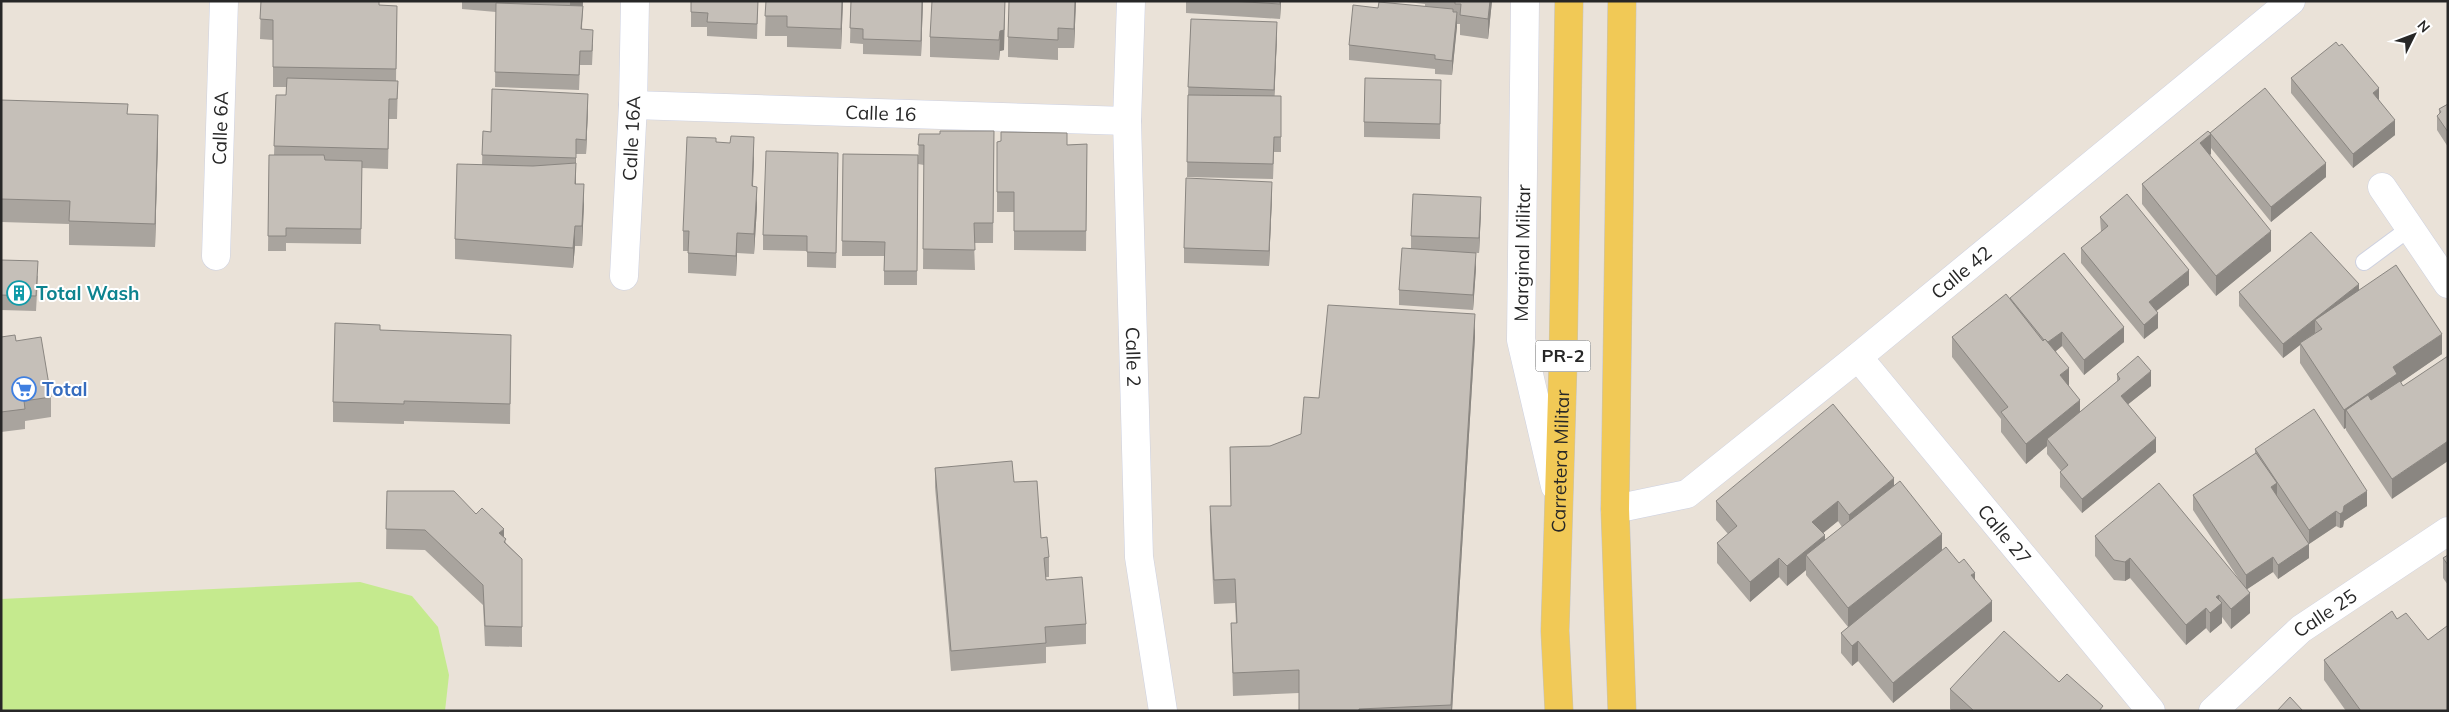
<svg xmlns="http://www.w3.org/2000/svg" width="2449" height="712" viewBox="0 0 2449 712" font-family="Mulish,sans-serif">
  <style>
    .pitch { fill: #c5ea8e }
    .lines { fill: none; stroke-linecap: round; stroke-linejoin: round }
    .lane-casing { stroke: #cdd1e1; stroke-width: 18 }
    .street-casing { stroke: #cdd1e1; stroke-width: 29 }
    .primary-casing { stroke: #c3c3c3; stroke-width: 29 }
    .lane { stroke: #fff; stroke-width: 16 }
    .street { stroke: #fff; stroke-width: 28 }
    .primary { stroke: #f1c956; stroke-width: 28 }
    .wall { fill: #a9a49e; fill-rule: evenodd }
    .shaded-wall { fill: #8a8681 }
    .building { fill: #c5bfb8; stroke: #8a8681 }
    .labels { text-anchor: middle; stroke-width: 4; stroke-linejoin: round; paint-order: stroke }
    .shield { fill: #fff; stroke: #686868; stroke-width: 1 }
    .shield-label { font-size: 18px; font-weight: bold; fill: #272727 }
    .street-label { font-size: 19px; fill: #272727; stroke: #fff }
    .culture-label { font-size: 19px; font-weight: bold; fill: #0d838f; stroke: #fff; text-anchor: start }
    .shop-label { font-size: 19px; font-weight: bold; fill: #366cbe; stroke: #fff; text-anchor: start }
  </style>
  <rect width="100%" height="100%" fill="#eae2d8"/>
  <!-- pitch -->
  <path class="pitch" d="M360,582l52,14 26,31 11,48 -4,36h-444v-112z"/>
  <g class="lines">
    <!-- lane casing -->
    <g class="lane-casing">
      <path id="lane" d="M2364,262l46,-34"/>
    </g>
    <!-- street casing -->
    <g class="street-casing">
      <g id="street">
        <path id="s1" d="M1131,1l-4,120 12,436 24,154"/>
        <path d="M1525,1l-4,339 34,146"/>
        <path id="s2" d="M633,105l494,16"/>
        <path d="M2382,187l66,97"/>
        <path id="s3" d="M216,256l8,-255"/>
        <path id="s4" d="M624,276l9,-171 2,-104"/>
        <path id="s5" d="M1858,357l293,354"/>
        <path id="s6" d="M1615,509l72,-15 171,-137 433,-356"/>
        <path id="s7" d="M2213,711l88,-82 147,-98"/>
      </g>
    </g>
    <!-- primary casing -->
    <g class="primary-casing">
      <g id="primary">
        <path d="M1622,1l-7,508 7,202"/>
        <path id="s8" d="M1559,711l-4,-80 8,-268 6,-362"/>
      </g>
    </g>
    <!-- lane -->
    <use href="#lane" class="lane"/>
    <!-- street -->
    <use href="#street" class="street"/>
    <!-- primary -->
    <use href="#primary" class="primary"/>
  </g>
  <!-- wall -->
  <path class="wall" d="M261,1l136,5 -1,75h2l-1,38h-8l-1,50 -26,-1 -1,76 -75,-1v8h-18l1,-96h5l2,-60h10l1,-8h-14v-47l-13,-1z
    M462,1h121l-1,28 11,16 -1,20h-12l-1,25 -84,-3 1,-75 -34,-3z
    M691,1h67l-1,38 -50,-3v-9h-16z
    M766,1h77l-2,48 -54,-2v-11h-22z
    M851,1h72l-2,55 -58,-2v-10l-13,-1z
    M1005,1l-1,49 -4,1 -1,9 -69,-3v-20z
    M1076,1l-2,47h-16v12l-50,-3v-20z
    M1186,1h95l-1,18 -94,-6z
    M1397,1h95l-4,38 -28,-4v-11h-3l-5,51 -17,-1v-5l-86,-9v-15l29,-37 47,-2v-2z
    M1191,19l86,18 -3,59h7v56h-7l-1,27 -86,-2 1,-82z
    M2291,78l88,22 16,35 -42,33 -62,-75z
    M1441,80l-1,59 -76,-2v-15z
    M1,100l127,14 30,24 -3,109 -86,-2v-21l-68,-2z
    M2448,104v43l-11,-17v-14l2,-2v-5z
    M588,109l-2,45h-10v30l8,20 -2,42h-7l-2,22 -118,-9v-20l27,-74 1,-34 8,1z
    M994,131l-1,112h-19l1,27 -52,-1 1,-104 -6,-1 1,-30h21z
    M2210,134l116,43 -55,45 -60,-74v6l-1,1 61,96 -55,45 -74,-92v-20z
    M716,142l38,15 -1,29 4,21 -3,47 -17,-1 -1,23 -48,-3v-22h-5v-20z
    M997,142l70,3 20,-1 -1,107 -72,-1v-38h-17z
    M843,154l75,1 -1,130h-33v-29h-42z
    M838,167l-2,101 -29,-1v-16l-44,-1v-15z
    M1272,196l-3,70 -85,-3v-15z
    M1481,211l-2,42h-9l6,15 -3,42 -74,-5v-15l12,-41v-13z
    M2100,217l89,68 -33,26 2,17 -14,11 -63,-76v-15l20,-16z
    M1,260l37,16 -2,35 -35,-1z
    M2359,291l83,63 -41,28 -9,117 -46,-69v-2l-2,1 -44,-66v-18l-17,13 -44,-52v-14z
    M2010,298l114,44 -40,33 -22,-29 -6,5 13,35 11,26 37,-30v-8l34,12 -23,18 28,48 -74,61 -22,-26v-15l1,-1 -14,-17v-8l-21,18 -25,-32v-13l-49,-62v-20l58,-37z
    M380,330l131,25 -1,69 -106,-3v3l-71,-2v-20z
    M1,337l15,4 35,56v20l-26,4v8l-24,3z
    M1475,337l-23,374h-153v-18l-66,3 -2,-73h5l-1,-20 -21,1 -4,-74v-24h21l-1,-59 40,-1 31,-12 18,-36z
    M2255,449l112,57 -23,15 -1,6 -3,1 -4,-2 -27,18v14l-31,21 -5,-7 -26,17 3,24 -19,16 -9,-12v6l-12,10 -4,-5 -20,17 -56,-67 -5,3 -11,-1 -19,-24v-20l147,48 -49,-74v-15l62,-41z
    M935,468l79,14 27,56 8,19v20h-4l1,3 40,44v20l-40,3v16l-95,8 -16,-184z
    M1894,485l48,65 33,30 17,41 -99,82 -35,-42 -6,5 -11,-13v-20l7,-6 -42,-52v-5l-19,16 -8,-9 -29,25 -33,-39v-20l11,-9 -12,-14v-19zM1838,521l4,6 -17,13 -2,-7z
    M387,491l89,23 28,23 2,6 16,16v88l-37,-1 -2,-41 -58,-55 -39,-1z
    M2448,555v30l-5,-7v-20z
    M2397,619l31,21 20,71h-102l-22,-31v-20z
    M2059,682l44,29h-151l-2,-2v-20z"/>
  <!-- shaded-wall -->
  <path class="shaded-wall" d="M570,1h13l-2,43 -11,-27z
    M842,1h1l-2,48v-20z
    M922,1h1l-2,55v-15z
    M1005,1l-1,49 -4,1 -1,9 1,-29z
    M1075,1h1l-2,47v-19z
    M1280,1h1l-1,18z
    M1490,1h2l-4,38v-20z
    M1457,12v15l-5,48v-14z
    M1277,22v15l-3,68v-15z
    M2379,88v15l-6,-10z
    M588,94v15l-2,45v-14z
    M158,115v23l-3,109v-23z
    M2395,120v15l-42,33v-14z
    M2211,134v20l-11,9v-20z
    M754,137v20l-2,49v-20z
    M576,139v44l-1,21v-20z
    M2326,163v14l-55,45v-15z
    M1272,182v14l-3,70v-15z
    M584,184v20l-2,42v-20z
    M757,187v20l-3,47v-20z
    M1481,197v14l-2,42v-15z
    M575,226v20l-2,22v-20z
    M2271,231v20l-55,45v-20z
    M737,233v20l-1,23v-20z
    M1476,253v15l-3,42v-15z
    M2189,270v15l-40,32v-15z
    M2359,284v15l-44,21v13l-15,10v2l-17,13v-14z
    M2158,313v15l-14,11v-14z
    M1475,314v23l-23,374h-1z
    M2124,327v15l-40,33v-15z
    M2062,332v14l-15,12v-15z
    M2442,334v20l-45,31 -42,37 -9,-12v18l-2,1v-19l49,-43z
    M2069,368v20l-9,-13z
    M2151,371v15l-30,24v-14z
    M2080,400v20l-33,19v7l-21,18v-20z
    M2156,438v14l-74,61v-14z
    M2448,441v20l-56,38v-20z
    M1894,478v20l-45,37v-20z
    M2277,483v15l-6,-11z
    M2367,491v15l-23,15 -1,6 -3,1v-14l4,-8z
    M1838,501v20l-26,21v-20z
    M2336,511v15l-27,18v-14z
    M504,529v20l-5,-16z
    M1942,534v20l-94,74v-20z
    M1825,535v20h-19v15l-19,16v-20z
    M2309,544v14l-31,21v-14z
    M2273,557v15l-27,18v-15z
    M1779,558v19l-29,25v-20z
    M2130,558v20l-5,3v-19z
    M1975,573v20l-4,-18z
    M2250,593v20l-19,16v-20z
    M2219,595v10l3,-2v20l-12,10v-20l6,-16z
    M1992,601v20l-99,82v-20z
    M2206,608v20l-20,17v-20z
    M1858,641v20l-6,5v-20z"/>
  <!-- building -->
  <path class="building" d="M261,1h118v4l18,1 -1,63 -123,-2v-47l-13,-1z
    M691,1h67l-1,23 -50,-2 1,-9 -17,-1z
    M766,1h76l-1,28 -54,-2v-11h-22z
    M851,1h71l-1,40 -58,-2v-10l-13,-1z
    M932,1h73l-1,29 -4,1 -1,9 -69,-3z
    M1009,1h66l-1,28 -16,-1v12l-50,-3z
    M1230,1h50v3z
    M1455,1h35l-2,18 -28,-4 1,-11h-6z
    M1379,2l74,7v3h4l-5,49 -17,-2v-4l-86,-10 4,-40 25,3z
    M496,3l87,3 -2,23 12,1 -1,21h-12l-1,24 -84,-3z
    M1191,19l86,3 -3,68 -86,-3z
    M2336,42l3,4 3,-2 37,44 -6,5 22,27 -42,34 -62,-76z
    M287,78l111,3 -1,18h-8l-1,50 -114,-3 2,-51h10z
    M1365,78l76,2 -1,44 -76,-2z
    M2265,88l61,75 -55,44 -61,-74z
    M492,89l96,5 -2,46 -10,-1v19l-94,-3 1,-24 8,1z
    M1188,95l93,1v41h-7l-1,27 -86,-2z
    M1,100l127,4 -1,10 31,1 -3,109 -86,-3 1,-20 -69,-2z
    M2448,104v28l-11,-16 4,-4 -2,-3z
    M940,131h54l-1,92h-19l1,27 -52,-1 1,-104h-6l1,-11h21z
    M2208,131l3,3 -11,9 71,88 -55,45 -74,-92z
    M1001,132l66,1v12l20,-1 -1,87h-72v-39h-17v-50l4,-1z
    M731,136l23,1 -2,49 5,1 -3,47 -17,-1 -1,23 -48,-3 1,-22h-6l4,-94 29,1v4l14,1z
    M766,151l72,2 -2,100 -29,-1v-16l-44,-1z
    M843,154l75,1 -1,116h-33l1,-29 -43,-1z
    M269,155h55l1,5 37,1 -1,68 -75,-1v8h-18z
    M576,163l-1,21h9l-2,42h-7l-2,22 -118,-9 2,-75 76,2z
    M1186,178l86,4 -3,69 -85,-3z
    M1413,194l68,3 -2,41 -68,-2z
    M2127,194l62,76 -40,32 9,11 -14,12 -63,-77 27,-22 -8,-9z
    M2311,232l48,52 -76,60 -44,-52z
    M1402,248l74,5 -3,42 -74,-5z
    M2064,253l60,74 -40,33 -22,-28 -14,10 -3,-3 -1,1 -34,-42z
    M1,260l37,1 -2,35 -35,-1z
    M2396,265l46,69 -49,33 4,7 -53,36 -44,-67 22,-14 -7,-9z
    M2006,294l37,47 2,-2 24,29 -9,7 20,25 -54,44 -25,-32 7,-5 -56,-70z
    M1328,305l147,9 -24,391 -92,4v2h-60v-41l-66,3 -2,-50h6l-2,-44 -21,1 -4,-74h21l-1,-59 40,-1 31,-12 3,-37 15,1z
    M335,323l45,2v5l131,5 -1,69 -106,-3v3l-71,-2z
    M15,335l1,6 25,-4 10,60 -27,4 1,8 -24,3v-75z
    M2138,356l13,15 -30,25 35,42 -74,61 -22,-27 8,-7 -21,-26 73,-60 -3,-5z
    M2448,356v85l-56,38 -46,-69 22,-15 3,5 29,-19 3,5z
    M1833,404l61,74 -45,37 -11,-14 -26,21 13,13 -38,31 -8,-8 -29,24 -33,-39 20,-17 -21,-25z
    M2314,409l53,82 -23,15 -1,6 -3,2 -4,-3 -27,19 -54,-81z
    M2256,453l21,30 -6,4 38,57 -31,21 -5,-8 -27,18 -53,-80z
    M1012,461l2,21 23,-1 4,57 6,-1 2,20 -5,1 2,22 36,-3 4,47 -41,3 1,16 -95,8 -16,-183z
    M1900,481l42,53 -94,74 -42,-53z
    M2159,483l91,110 -19,16 -12,-14 -3,2 6,6 -12,10 -4,-5 -20,17 -56,-67 -5,4 -11,-2 -19,-24z
    M387,491h67l22,23 6,-6 22,21 -5,4 7,6 -2,3 18,17v68l-37,-1 -2,-41 -58,-55 -39,-1z
    M1946,547l13,16 5,-4 11,14 -4,2 21,26 -99,82 -35,-42 -6,5 -11,-13z
    M2448,555v10l-5,-7z
    M2392,611l5,8 9,-6 22,27 19,-14 1,1v84h-87l-37,-51z
    M2004,631l55,51 8,-8 36,32 -4,5h-125l-24,-22z
    M2290,697l13,14h-26z"/>
  <!-- icons -->
  <defs>
    <g id="building-ring" transform="scale(1.25)"><circle r="9.5" fill="#fff" stroke="#0f9aa8" stroke-width="1.5"/><path d="M-4-6H4V6H1V3H-1V6H-4ZM-2.5-4.3h1.7v1.8h-1.7ZM.8-4.3h1.7v1.8H.8ZM-2.5-1h1.7V.8h-1.7ZM.8-1h1.7V.8H.8Z" fill="#0f9aa8"/></g>
    <g id="supermarket-ring" transform="scale(1.25)"><circle r="9.5" fill="#fff" stroke="#3f7fe0" stroke-width="1.5"/><path d="M-6-5.5h2.5l.6 2H6L4.5 2H-2.5L-4.4-4H-6ZM-1.5 3.2a1.3 1.3 0 1 0 .1 0ZM3 3.2a1.3 1.3 0 1 0 .1 0Z" fill="#3f7fe0"/></g>
  </defs>
  <g fill-rule="evenodd">
    <use href="#building-ring" x="19" y="293"/>
    <use href="#supermarket-ring" x="24" y="389"/>
  </g>
  <g class="labels">
    <!-- shield labels -->
    <rect class="shield" x="1535.5" y="340.5" width="55" height="31" rx="4"/>
    <g class="shield-label">
      <text x="1563" y="362">PR-2</text>
    </g>
    <!-- street labels -->
    <g class="street-label">
      <text dy="7" stroke="none"><textPath href="#s2" startOffset="248">Calle 16</textPath></text>
      <text dy="7" stroke="none"><textPath href="#s3" startOffset="128">Calle 6A</textPath></text>
      <text dy="7" stroke="none"><textPath href="#s4" startOffset="138">Calle 16A</textPath></text>
      <text transform="translate(1522 253) rotate(-89)" y="7">Marginal Militar</text>
      <text dy="7" stroke="none"><textPath href="#s6" startOffset="426">Calle 42</textPath></text>
      <text dy="7" stroke="none"><textPath href="#s1" startOffset="356">Calle 2</textPath></text>
      <text dy="7" stroke="none"><textPath href="#s8" startOffset="250">Carretera Militar</textPath></text>
      <text dy="7" stroke="none"><textPath href="#s5" startOffset="230">Calle 27</textPath></text>
      <text dy="7" stroke="none"><textPath href="#s7" startOffset="149">Calle 25</textPath></text>
    </g>
    <!-- culture labels -->
    <g class="culture-label">
      <text x="36" y="300">Total Wash</text>
    </g>
    <!-- shop labels -->
    <g class="shop-label">
      <text x="42" y="396">Total</text>
    </g>
  </g>
  <!-- border -->
  <rect width="2449" height="712" fill="none" stroke="#272727" stroke-width="5"/>
  <!-- north arrow -->
  <g transform="translate(2414 35) rotate(48)" stroke="#ffffff" stroke-width="4" paint-order="stroke">
  <path d="M0-4L9 19L0 12L-9 19Z" fill="#272727"/>
  <text y="-8" font-size="14" font-weight="bold" text-anchor="middle" fill="#272727">N</text>
  </g>
</svg>
